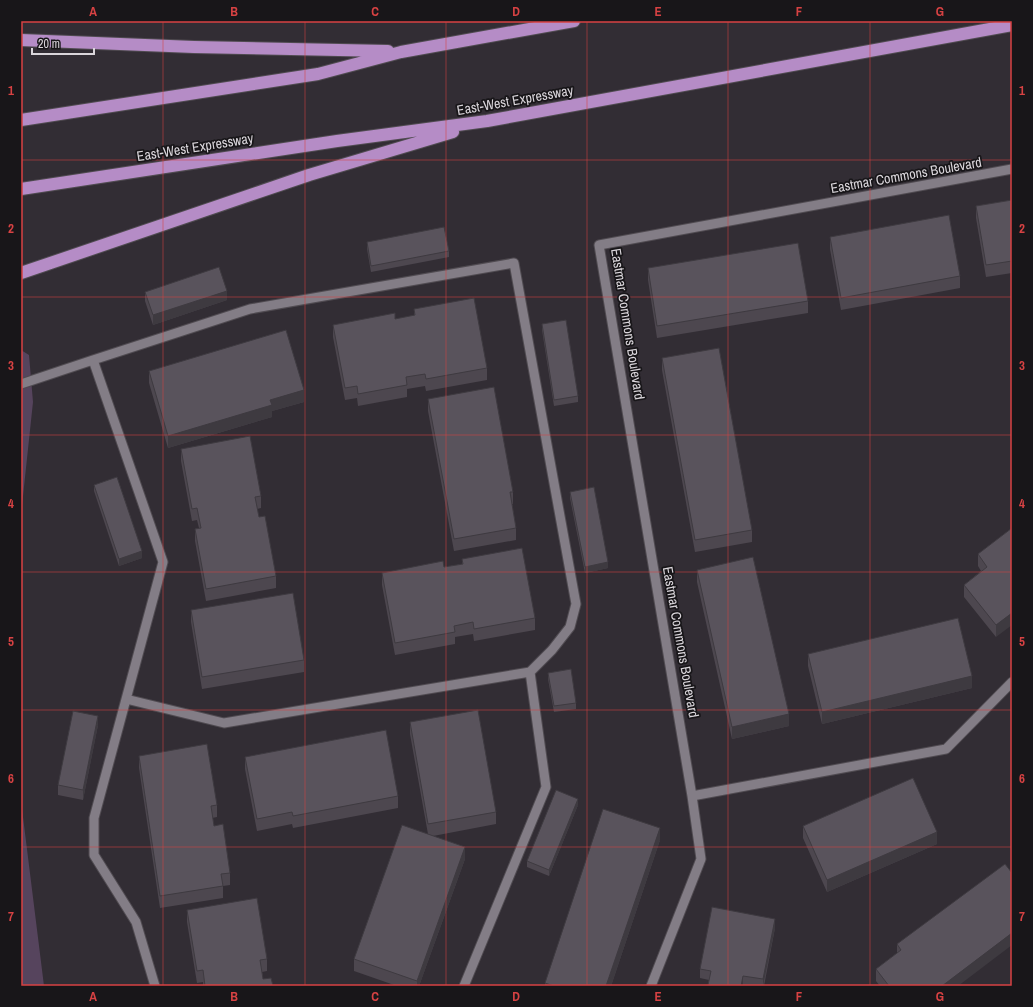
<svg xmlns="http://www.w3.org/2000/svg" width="1033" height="1007" viewBox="0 0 1033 1007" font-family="'Archivo Narrow',sans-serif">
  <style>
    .green { fill: #56445d }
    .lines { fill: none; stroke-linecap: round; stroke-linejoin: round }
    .lane-casing { stroke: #504b51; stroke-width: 11 }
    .highway-casing { stroke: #504b51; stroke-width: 14 }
    .lane { stroke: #837d86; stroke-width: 9 }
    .highway { stroke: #b58cc6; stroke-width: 12 }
    .wall { fill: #4d474f }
    .shaded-wall { fill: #3e3a40 }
    .building { fill: #59535c; stroke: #3e3a40 }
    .grid { fill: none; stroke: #d74243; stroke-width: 1; stroke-opacity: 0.55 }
    .labels { text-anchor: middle; stroke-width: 3.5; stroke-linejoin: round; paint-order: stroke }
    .street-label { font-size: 14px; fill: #dad6db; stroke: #181619 }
    .neatline { fill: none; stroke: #d74243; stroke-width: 1.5 }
    .grid-label { font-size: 13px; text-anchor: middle; font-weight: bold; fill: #d74243 }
  </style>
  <rect width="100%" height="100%" fill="#322d34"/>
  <!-- green -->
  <path class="green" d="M21,350l8,5 4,47 -12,113z
    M21,801l23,185h-23z"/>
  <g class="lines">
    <!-- lane casing -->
    <g class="lane-casing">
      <path id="lane" d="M1012,169l-413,76 93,551 254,-47 66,-67
        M93,360l157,-51 264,-46 62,341 -6,23 -18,23 -22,22 16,115 -82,199
        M21,384l72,-24 70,202 -69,256v37l42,67 19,64
        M126,699l98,24 306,-51
        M651,986l50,-127 -9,-63"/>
    </g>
    <!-- highway casing -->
    <g class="highway-casing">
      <path id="highway" d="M21,40l173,7 194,4
        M21,120l297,-46 83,-22 173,-31
        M21,189l316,-48 150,-20 525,-96
        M21,273l288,-98 144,-43"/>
    </g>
    <!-- lane -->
    <use href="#lane" class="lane"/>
    <!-- highway -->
    <use href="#highway" class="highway"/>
  </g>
  <!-- wall -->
  <path class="wall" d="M1012,200v73l-26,4 -10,-59v-12z
    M830,237l130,39v12l-119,22 -11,-61z
    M367,242l82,9v6l-78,15 -4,-23z
    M648,268l160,33v12l-151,25 -9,-58z
    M145,292l82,8 -74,25 -8,-24z
    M414,309l73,59v12l-61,11 -1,-5 -18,3v8l-49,9 -1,-8 -12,2 -12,-63v-12l62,-6 19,-3z
    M542,324l36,72v6l-24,4 -12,-76z
    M662,358l90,172v12l-57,10 -33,-182z
    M149,371l155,31 -32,9v6l-104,31 -19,-65z
    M428,399l85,93v12h-1l4,24v12l-62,11 -26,-140z
    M181,449l80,47v12l-4,1 2,8 17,59v12l-70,13 -11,-60v-12l4,-1 -2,-8 -5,1 -11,-60z
    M94,485l48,73 -23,8 -25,-75z
    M570,492l38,76 -23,5 -15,-75z
    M1012,528l-16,109 -32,-40v-12l17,-14 -3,-5v-12z
    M462,559l73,59v12l-61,11 -1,-7 -18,3v7l-60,11 -13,-70v-12l62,-6 18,-3z
    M697,570l92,156 -57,13 -35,-157z
    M191,610l113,50v12l-102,17 -11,-67z
    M808,654l164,34 -150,36 -14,-58z
    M548,673l28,30v6l-22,3 -6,-33z
    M410,722l86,90v12l-63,12 32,23 -46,127h-22l-43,-15v-12l74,-125 -18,-100z
    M98,725l-15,75 -25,-5v-10z
    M139,756l78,49v12l-5,1 2,8 16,47v12l-7,1v12l-63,10 -21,-140z
    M245,757l153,39v12l-105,20 -1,-4 -35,7 -12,-62z
    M578,805l-29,71 -22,-9v-6z
    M803,826l134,18 -110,48 -24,-54z
    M660,840l-49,146h-66v-3z
    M187,910l80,49v12l-5,1 1,7 10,7h-70v-4l-6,1 -10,-61z
    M775,928l-11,58h-15l-6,-1v1h-35l1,-6 -9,-2v-9z
    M897,944l61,42h-78l-4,-5v-12l21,-16z"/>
  <!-- shaded-wall -->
  <path class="shaded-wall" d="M227,291v9l-74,25v-10z
    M304,390v12l-32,9v6l-104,31v-12l102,-36z
    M142,551v7l-23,8v-7z
    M608,562v6l-23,5v-6z
    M1012,613v12l-16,12v-12z
    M972,676v12l-150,36v-12z
    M789,714v12l-57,13v-12z
    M98,716v9l-15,75v-10z
    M578,799v6l-29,71v-6z
    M660,828v12l-49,146h-5z
    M937,832v12l-110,48v-12z
    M465,847v12l-46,127h-2v-5z
    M775,919v9l-12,58v-7z
    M1012,933v12l-54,41h-16z
    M743,976v10h-2z"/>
  <!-- building -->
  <path class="building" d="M1012,200v61l-26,4 -10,-59z
    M949,215l11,61 -119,22 -11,-61z
    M444,227l5,24 -78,15 -4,-24z
    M798,243l10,58 -151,25 -9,-58z
    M219,267l8,24 -74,24 -8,-23z
    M474,298l13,70 -61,11 -1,-5 -19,3 1,8 -49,9 -1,-8 -12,2 -12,-63 62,-12v6l20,-4 -1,-6z
    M566,320l12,76 -24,4 -12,-76z
    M286,330l18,60 -34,10 2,5 -104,31 -19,-65z
    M719,348l33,182 -57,10 -33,-182z
    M494,387l19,105h-3l6,36 -62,11 -26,-140z
    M250,436l11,60 -6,1 4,20 6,-1 11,60 -70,13 -11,-60 6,-1 -4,-20 -5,1 -11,-60z
    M117,477l25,74 -23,8 -25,-74z
    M594,487l14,75 -23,5 -15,-75z
    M1012,528v85l-16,12 -32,-40 23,-18 -9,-13z
    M522,548l13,70 -61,11 -1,-7 -19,4 1,6 -60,11 -13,-70 61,-12 1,6 19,-3 -1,-5z
    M753,557l36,157 -57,13 -35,-157z
    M293,593l11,67 -102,17 -11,-67z
    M958,618l14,58 -150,36 -14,-58z
    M571,669l5,34 -22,3 -6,-33z
    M478,710l18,102 -68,12 -18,-102z
    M73,711l25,5 -15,74 -25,-5z
    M386,730l12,66 -105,20 -1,-4 -35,7 -12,-62z
    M207,744l10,61 -6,1 3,20 9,-2 7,49 -9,1 2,12 -63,10 -21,-140z
    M913,778l24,54 -110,48 -24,-54z
    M556,790l22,9 -29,71 -22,-9z
    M603,809l57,19 -54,158h-52l-9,-3z
    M402,825l63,22 -48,134 -63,-22z
    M1005,864l7,9v60l-70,53h-53l-13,-17 25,-19 -4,-6z
    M257,898l10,61 -7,1 3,19 8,-1 2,8h-68l-2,-16 -6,1 -10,-61z
    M712,907l63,12 -12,60 -20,-3 -2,10h-26l-7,-1 3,-14 -11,-2z"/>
  <!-- grid -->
  <path class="grid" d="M163,21v965M305,21v965M446,21v965M587,21v965M728,21v965M870,21v965M21,160h991M21,297h991M21,435h991M21,572h991M21,710h991M21,847h991"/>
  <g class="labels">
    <!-- street labels -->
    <g class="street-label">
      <text transform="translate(515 100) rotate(-10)" y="5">East-West Expressway</text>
      <text transform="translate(195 147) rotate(-9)" y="5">East-West Expressway</text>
      <text transform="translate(906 175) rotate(-10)" y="5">Eastmar Commons Boulevard</text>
      <text transform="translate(628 324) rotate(81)" y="5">Eastmar Commons Boulevard</text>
      <text transform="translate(681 642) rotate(80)" y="5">Eastmar Commons Boulevard</text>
    </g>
  </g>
  <!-- border -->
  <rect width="1033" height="1007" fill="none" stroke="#181619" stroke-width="44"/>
  <!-- scale -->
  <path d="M32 48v6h62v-6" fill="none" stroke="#dad6db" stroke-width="2"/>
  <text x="38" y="48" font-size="12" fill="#dad6db" stroke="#181619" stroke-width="3" paint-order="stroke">20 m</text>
  <rect x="22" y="22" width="989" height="963" class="neatline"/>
  <g class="grid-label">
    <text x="93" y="16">A</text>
    <text x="234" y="16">B</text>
    <text x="375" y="16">C</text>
    <text x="516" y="16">D</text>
    <text x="658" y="16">E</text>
    <text x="799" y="16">F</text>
    <text x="940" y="16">G</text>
    <text x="11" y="95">1</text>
    <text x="1022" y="95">1</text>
    <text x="11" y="233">2</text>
    <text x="1022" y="233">2</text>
    <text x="11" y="370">3</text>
    <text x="1022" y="370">3</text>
    <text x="11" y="508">4</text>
    <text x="1022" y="508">4</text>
    <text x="11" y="646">5</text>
    <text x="1022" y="646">5</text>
    <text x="11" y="783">6</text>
    <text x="1022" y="783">6</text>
    <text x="11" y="921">7</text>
    <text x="1022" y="921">7</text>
    <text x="93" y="1001">A</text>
    <text x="234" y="1001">B</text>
    <text x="375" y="1001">C</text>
    <text x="516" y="1001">D</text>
    <text x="658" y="1001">E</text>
    <text x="799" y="1001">F</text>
    <text x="940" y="1001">G</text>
  </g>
</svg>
